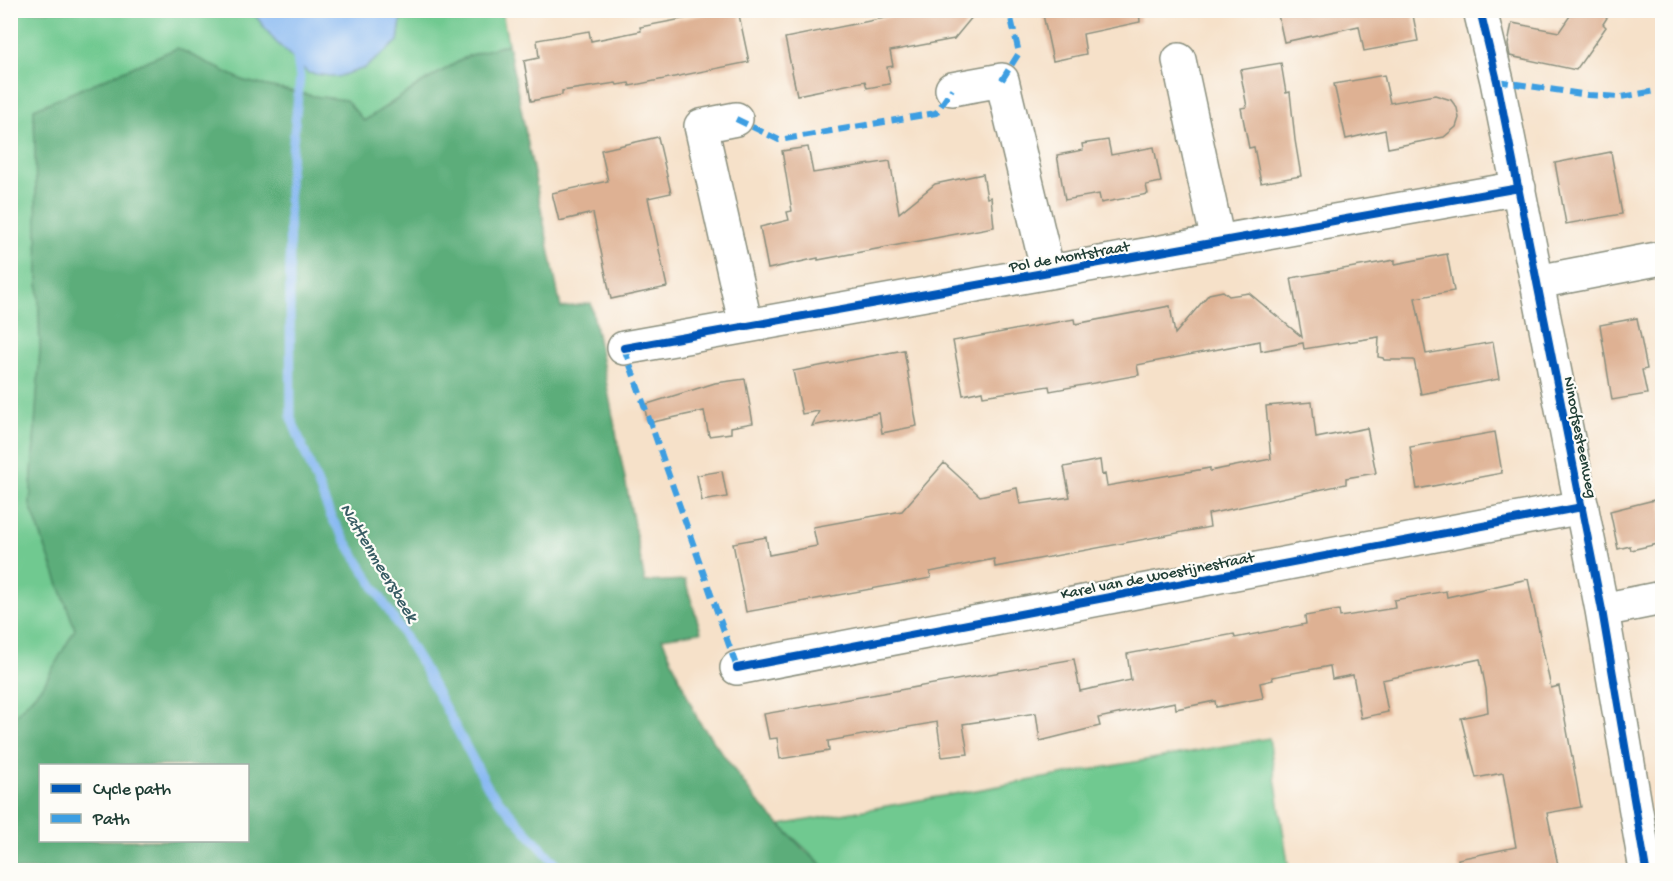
<svg xmlns="http://www.w3.org/2000/svg" width="1673" height="881" viewBox="0 0 1673 881" font-family="'Gochi Hand',sans-serif">
  <style>
    .green { fill: #70c990; stroke: #488362; stroke-width: 1.5 }
    .forest { fill: #5cad7a; stroke: #3e7557; stroke-width: 1.5; fill-rule: evenodd }
    .water { fill: #85b7f2; stroke: #527a93; stroke-width: 1.5 }
    .lines { fill: none; stroke-linecap: round; stroke-linejoin: round }
    .stream { stroke: #85b7f2; stroke-width: 9 }
    .building { fill: #deb193 }
    .minor-casing { stroke: #8a8f7e; stroke-width: 36 }
    .minor { stroke: #fff; stroke-width: 33 }
    .quiet { stroke: #3c9ee2; stroke-width: 6; stroke-dasharray: 12 6; stroke-linecap: butt }
    .cycleway-casing { stroke: #fdfcf7; stroke-width: 11 }
    .cycleway { stroke: #0057b8; stroke-width: 8 }
    .labels { text-anchor: middle; stroke-width: 4.5; stroke-linejoin: round; paint-order: stroke }
    .street-label { font-size: 16px; fill: #1f3d34; stroke: #fdfcf7 }
    .water-label { font-size: 18px; font-style: italic; fill: #385c64; stroke: #fdfcf7 }
  </style>
  <rect width="100%" height="100%" fill="#fdfcf7"/>
  <filter id="ink" filterUnits="userSpaceOnUse"><feTurbulence type="fractalNoise" baseFrequency=".0167" numOctaves="2"/><feDisplacementMap in="SourceGraphic" scale="12" xChannelSelector="R" yChannelSelector="G"/><feConvolveMatrix kernelMatrix="1 2 1 2 8 2 1 2 1" color-interpolation-filters="sRGB"/></filter>
  <filter id="wash" filterUnits="userSpaceOnUse"><feTurbulence type="fractalNoise" baseFrequency=".008" numOctaves="4" result="noise"/><feDisplacementMap in="SourceGraphic" scale="24" xChannelSelector="R" yChannelSelector="G"/><feGaussianBlur stdDeviation="1.35" result="paint"/><feColorMatrix in="noise" values="0 0 0 0 0 0 0 0 0 0 0 0 0 0 0 0 0 1.4 0 .05"/><feComposite in="paint" operator="in"/></filter>
  <g filter="url(#wash)">
    <rect width="100%" height="100%" fill="#f6e1c9"/>
    <!-- green -->
    <path class="green" d="M11,11h241l23,30h123l4,-29 -1,-1h101l6,33 -40,12 -46,27 -58,38 -18,-20 -33,-5 -69,-15 -67,-33 -143,61 6,241 -10,155 45,124 -31,55 -33,36z
      M1269,738l20,132h-461l-48,-45z"/>
    <!-- forest -->
    <path class="forest" d="M508,44l53,264 30,-5 54,279 40,-2 16,52 -39,6 36,82 58,80 48,50 24,20h-817v-150l33,-36 31,-55 -45,-124 10,-155 -6,-241 143,-61 67,33 69,15 33,4 18,21 58,-38 46,-27zM40,766h208v74h-208z"/>
    <!-- water -->
    <path class="water" d="M401,11l1,1 -4,29 -33,27 -28,9 -29,-4 -33,-32 -23,-30z"/>
    <g class="lines">
      <!-- stream -->
      <path class="stream" d="M296,51l4,27 -11,101 2,239 40,99 90,146 68,126 72,81"/>
    </g>
    <g id="blocks">
      <!-- building -->
      <path class="building" d="M729,10h9l11,52 -119,24 -1,-3 -12,2 -1,-2 -54,8v4l-31,6 -7,-40 15,-3 -2,-18 52,-9 2,10 50,-10 -1,-4z
        M924,10h54l-24,29 -64,12 3,15 -6,1 3,17 -23,4 -2,-7 -68,14 -12,-57z
        M1042,10h97l1,12 -57,12 3,20 -33,7z
        M1277,10h135l6,31 -54,10 -5,-25 -75,16z
        M1574,10h38l-9,14 3,3 -30,43 -66,-14 -2,-11 4,-22 47,9z
        M1281,63l5,30 4,-1 5,48 6,36 -40,7 -7,-36 -5,1 -8,-40 6,-1 -7,-37z
        M1384,75l6,28 45,-8 16,5 6,8 2,10 -3,9 -12,10 -56,11 -3,-18 -39,9 -12,-55z
        M658,137l13,56 -23,5 19,89 -56,12 -18,-86 -34,8 -7,-28 56,-12 -7,-31z
        M1108,140l3,15 43,-8 7,35 -15,3 2,9 -47,9 -2,-9 -34,6 -8,-45 26,-5 -1,-6z
        M808,147l5,26 77,-12 9,52 36,-29 48,-10 4,24 4,-1 3,30 -176,33v-2l-50,11 -8,-42 29,-7 -2,-8 5,-1 -10,-60z
        M1611,152l11,62 -56,10 -11,-61z
        M1447,254l7,37 -39,7 11,56 67,-12 6,37 -78,15 -7,-34h-30l-1,-2 -5,-1 1,-20 -75,12 -1,-6 -42,8 -1,-10 -123,24 2,10 -89,16 -1,-5 -66,10 -1,-5 -19,4 -10,-54 121,-22 1,5 95,-18 5,28 34,-40 14,-3 6,5 20,-3 53,44 -11,-59 104,-18v4z
        M1637,318l10,51 -5,1 5,24 -35,6 -12,-75z
        M904,350l13,76 -35,7 -3,-20 -67,13 7,-15 -17,3 -9,-43z
        M745,379l8,44 -22,4v6l-22,3 -5,-25 -56,12 -4,-18 71,-22z
        M1312,402l4,36 51,-10 9,45 -30,5v6l-138,30 2,13 -215,40 -1,-8 -64,13 1,6 -185,34 -13,-69 33,-6 3,18 48,-9 -4,-19 89,-16 42,-48 36,33 37,-8 3,16 50,-7 -6,-30 36,-7 2,15 3,-1 2,12 103,-18v3l61,-12 -5,-53z
        M1495,432l7,41 -85,16 -7,-42z
        M722,471l5,26 -25,4 -5,-26z
        M1662,498v45l-31,7 -1,-4 -12,3 -8,-38z
        M1528,579l23,109 8,-2 22,121 -34,6 12,57h-100l-1,-11 58,-12 -13,-74 -27,5 -15,-60 27,-6 -2,-23 -6,-30 -98,21 6,32 -27,6 -8,-43 -21,4 -2,-13 -58,11 1,3 -13,3 3,15 -47,9 -1,-6 -39,8 -1,-7 -77,16 2,8 -60,15 -4,-28 -73,11 5,30 -26,3 -5,-35 -109,19 1,10 -49,8 -3,-21 -8,1 -5,-25 310,-55 6,32 51,-11 -4,-26 107,-20 1,4 71,-14 -1,-8 34,-6 1,7 55,-9 -1,-8 52,-9 1,6z"/>
    </g>
  </g>
  <g filter="url(#ink)">
    <use href="#blocks" fill-opacity="0" stroke="#8a8f7e" stroke-width="1.5"/>
    <g class="lines">
      <!-- minor casing -->
      <g class="minor-casing">
        <path id="minor" d="M1480,10l17,71 105,529 44,260
          M1179,60l39,182
          M952,89l50,-9 46,192
          M736,119l-35,7 45,200
          M1537,282l125,-24
          M624,348l895,-160
          M1602,610l60,-12
          M737,668l845,-161"/>
      </g>
      <!-- minor -->
      <use href="#minor" class="minor"/>
      <!-- quiet -->
      <path class="quiet" d="M1002,80l17,-27 -10,-43
        M1497,81l91,14 33,2 41,-7
        M736,119l43,21 157,-27 16,-24
        M624,348l113,320"/>
      <!-- cycleway casing -->
      <g class="cycleway-casing">
        <path id="cycleway" d="M1480,10l17,71 105,529 44,260
          M624,348l895,-160
          M737,668l845,-161"/>
      </g>
      <!-- cycleway -->
      <use href="#cycleway" class="cycleway"/>
    </g>
  </g>
  <g class="labels">
    <!-- street labels -->
    <g class="street-label">
      <text transform="translate(1069 255) rotate(-10)" y="6">Pol de Montstraat</text>
      <text transform="translate(1582 437) rotate(79)" y="6">Ninoofsesteenweg</text>
      <text transform="translate(1157 574) rotate(-11)" y="6">Karel van de Woestijnestraat</text>
    </g>
    <!-- water labels -->
    <g class="water-label">
      <text transform="translate(380 562) rotate(59)" y="6">Nattenmeersbeek</text>
    </g>
  </g>
  <!-- margin -->
  <rect width="1673" height="881" fill="none" stroke="#fdfcf7" stroke-width="36"/>
  <!-- legend -->
  <rect x="39" y="764" width="210" height="78" fill="#fdfcf7" stroke="#a4b0a9" stroke-width="1.5"/>
  <rect x="51" y="784" width="30" height="9" fill="#0057b8" stroke="#a4b0a9" stroke-width="1.5"/>
  <text x="93" y="794" font-size="18" fill="#1f3d34">Cycle path</text>
  <rect x="51" y="814" width="30" height="9" fill="#3c9ee2" stroke="#a4b0a9" stroke-width="1.5"/>
  <text x="93" y="824" font-size="18" fill="#1f3d34">Path</text>
</svg>
